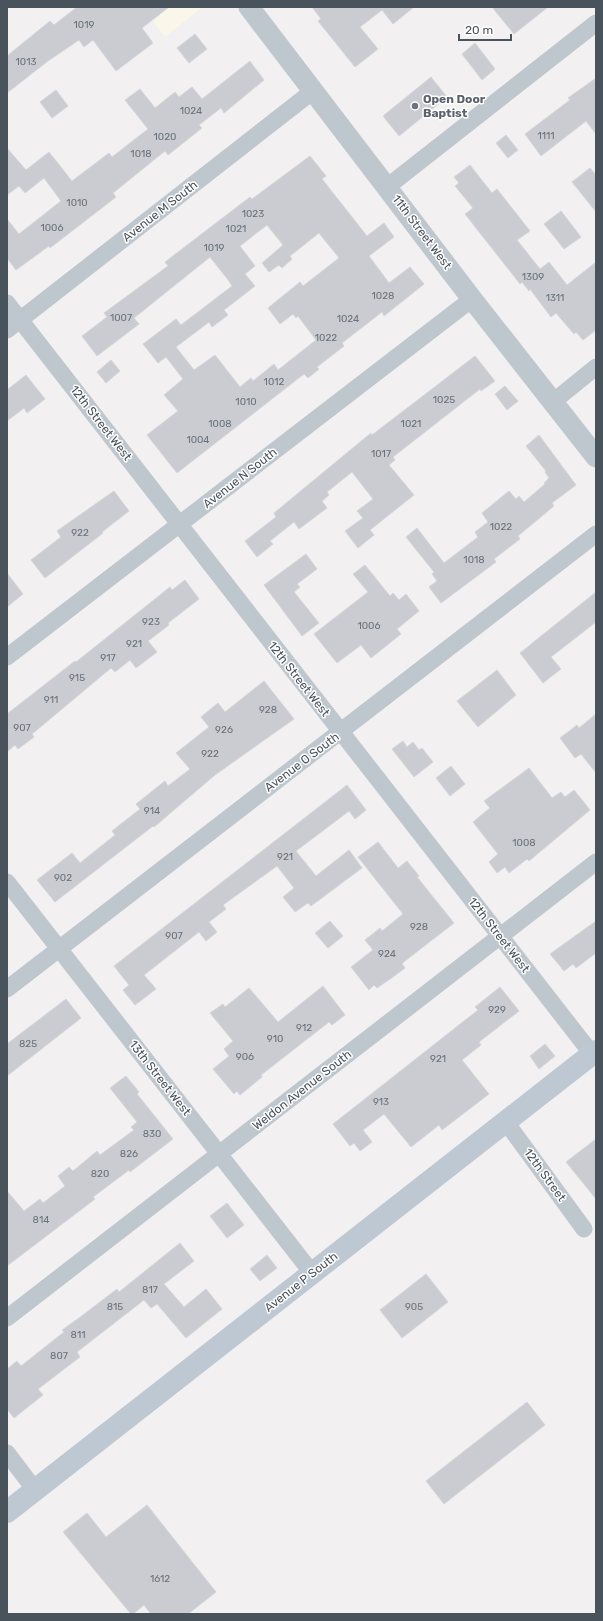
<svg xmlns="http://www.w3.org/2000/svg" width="603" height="1621" viewBox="0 0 603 1621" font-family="Rubik,sans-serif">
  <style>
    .commercial { fill: #fbf6ea }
    .building { fill: #caccd2; stroke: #d4d6db; fill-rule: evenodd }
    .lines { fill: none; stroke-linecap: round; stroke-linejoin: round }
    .minor { stroke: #bfc7ce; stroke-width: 17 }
    .tertiary { stroke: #bfc7ce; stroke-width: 21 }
    .secondary { stroke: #bec8d2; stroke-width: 22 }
    .worship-dot { fill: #6b7280; stroke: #fff; stroke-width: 1.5 }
    .labels { text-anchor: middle; stroke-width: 3; stroke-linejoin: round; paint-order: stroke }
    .number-label { font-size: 10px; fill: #69717a }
    .worship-label { font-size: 12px; font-weight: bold; fill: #5b616d; stroke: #fff; text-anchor: start }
    .street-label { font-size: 12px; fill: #49535c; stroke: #fff }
  </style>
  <rect width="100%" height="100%" fill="#f2f0f0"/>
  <!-- commercial -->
  <path class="commercial" d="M141,7h62l-38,30z"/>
  <!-- building -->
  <path class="building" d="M77,7h92l-27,21 11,15 -37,28 -23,-31 -9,7 -5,-7 -31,21 -41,32v-37l43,-35 4,4z
    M312,7h102l-21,17 -11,-14 -22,17 18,22 -23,18 -37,-46 3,-2z
    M492,7h56l-34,27z
    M195,34l12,15 -18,14 -12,-15z
    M475,43l20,26 -13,11 -20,-26z
    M250,61l14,19 -40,33 -3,-5 -22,17 3,3 -34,27 -3,-4 -52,42 3,4 -66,51 -1,-2 -33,24 -9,-12v-39l12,15 42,-33 -17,-23 -19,15 -6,-7 -12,9v-47l19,22 23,-18 23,29 37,-28 3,4 36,-28 -23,-29 15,-11 15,19 20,-16 4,5 13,-10 10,12z
    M431,77l16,20 -48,39 -16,-20z
    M596,78v56l-10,-13 -45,35 -16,-22 45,-34 -2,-2z
    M56,90l12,16 -16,12 -12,-16z
    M506,135l12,15 -10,8 -12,-15z
    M310,156l16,20 -4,3 45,57 17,-13 10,14 -25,19 20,27 21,-16 14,17 -40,32 -2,-4 -40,31 2,3 -27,21 2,2 -11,9 -4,-4 -127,99 -30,-38 31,-24 -14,-16 19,-16 -17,-22 -8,6 -15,-19 33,-25 5,6 51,-39 -3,-5 -19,-24 -76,61 5,6 -42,32 -15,-20 25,-19 -3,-4 64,-47 -3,-4 85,-65 2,2zM267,225l16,20 -21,18 7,9 10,-7 3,3 10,-9 -2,-3 29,-23 20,25 -36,28 -3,-4 -32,26 12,16 13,-10 3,4 2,-2 18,24 -38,30 -4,-6 -21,17 -2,-3 -11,9 -25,-32 -21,15 -18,-23 33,-25 3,5 16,-12 -4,-5 31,-24 -10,-12 10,-8 -15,-20z
    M470,165l22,28 5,-4 33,42 -13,9 23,29 9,-7 18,23 29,-23v68l-13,10 -7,-8 -2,2 -18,-21 -5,4 -21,-28 -1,2 -7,-9 -2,2 -55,-70 8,-6 -18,-22 4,-3 -5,-6z
    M590,168l6,7v37l-24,-30z
    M561,211l20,26 -17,12 -20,-25z
    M475,356l20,25 -14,10 -1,-2 -87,68 2,3 -6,5 25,30 -44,35 4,5 -16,13 -13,-17 18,-13 -6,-7 16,-12 -21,-27 -25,20 2,3 -7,6 5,7 -28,21 -5,-7 -24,19 3,3 -16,13 -12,-16 31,-24 -2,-4 97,-80 1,2z
    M111,360l9,11 -14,12 -9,-11z
    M26,375l19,24 -18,14 -3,-5 -17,13v-31z
    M505,386l13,15 -11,9 -12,-16z
    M539,435l37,50 -24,18 2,3 -36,30 2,3 -26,20 2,3 -55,41 -12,-16 8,-6 -5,-7 2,-2 -28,-35 11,-9 27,35 34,-26 -3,-5 13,-10 -6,-9 27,-22 7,8 3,-3 5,6 21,-18 -1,-1 5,-5 -4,-6 1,-1 -20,-25z
    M114,491l15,20 -27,21 1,1 -58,45 -14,-18 30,-23 -4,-6z
    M306,554l11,15 -20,15 3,3 -6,5 25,31 -17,13 -38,-51z
    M365,565l25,31 3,-3 6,7 7,-6 13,17 -22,18 4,5 -30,24 -10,-13 -24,18 -23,-29 54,-42 -15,-18z
    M7,573l16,21 -16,13z
    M185,580l14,19 -31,24 1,2 -21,16 9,11 -21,16 -6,-8 -15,12 -4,-4 -79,66 2,3 -16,12 -3,-4 -8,7v-38l68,-53 1,1 94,-75 2,3z
    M596,592v30l-45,35 10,12 -18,14 -23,-30z
    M497,670l19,25 -38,32 -21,-26z
    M264,681l30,38 -79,56 -61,52 -1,-1 -98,76 -18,-22 35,-27 8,10 35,-28 -3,-4 28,-22 -4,-5 29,-23 3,5 22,-17 -14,-16 33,-26 -8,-10 17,-14 7,9z
    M596,714v59l-15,-19 -6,4 -15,-20 17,-13 2,3z
    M403,741l4,6 6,-5 6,8 3,-2 11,14 -19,15 -22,-28z
    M451,766l14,18 -15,12 -14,-18z
    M529,768l23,30 9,-6 4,5 9,-7 16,20 -61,51 -2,-2 -18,14 -4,-6 -8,6 -8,-11 9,-8 -25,-32 17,-14 -6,-7z
    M347,785l19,25 -11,9 -6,-8 -53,40 20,25 33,-26 13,18 -51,38 -3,-3 -13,9 -12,-15 11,-9 -17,-22 -54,39 3,4 -17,13 8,10 -11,9 -7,-9 -55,43 12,14 -21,16 -12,-15 6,-5 -15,-19z
    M378,842l20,26 9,-7 12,15 -2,1 37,46 -49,38 -3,3 3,4 -12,9 -16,11 -3,-3 -5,5 -18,-23 22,-17 -8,-10 15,-12 2,3 21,-17 -45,-57z
    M330,921l13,15 -15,12 -13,-15z
    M596,921v32l-20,15 -3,-4 -9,7 -14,-17z
    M323,986l22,29 -13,10 -3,-3 -68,53 1,2 -22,18 -3,-4 -3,3 -21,-25 16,-13 -5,-7 9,-8 -23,-28 13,-9 2,3 24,-19 29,34z
    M500,987l19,24 -40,31 2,3 -19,15 27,34 -47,36 -3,-5 -28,22 -27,-33 -21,16 9,12 -12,9 -6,-8 -4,3 -17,-22 145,-114 -3,-3z
    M66,999l15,19 -74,58v-32z
    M545,1044l10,12 -16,13 -9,-13z
    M126,1076l13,16 -2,2 36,45 -43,33 -1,-2 -36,27 2,2 -88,67v-75l17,20 16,-12 3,4 22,-17 -7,-10 11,-9 4,4 24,-20 3,4 34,-25 -3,-3 6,-5 -27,-34z
    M596,1139v60l-30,-37z
    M227,1203l17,22 -17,13 -17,-22z
    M180,1243l14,18 -30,23 20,23 22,-18 16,20 -36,29 -29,-34 -6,4 -7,-8 -67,52 3,5 -42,32 5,6 -29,23 -7,-9v-40l10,-8 4,5 43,-34 -2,-2 17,-12 38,-29 2,3z
    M267,1255l10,13 -17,13 -10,-12z
    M426,1274l22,28 -46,36 -22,-28z
    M527,1402l18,23 -101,79 -18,-23z
    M147,1505l69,87 -28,22h-37l-7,-9 -11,9h-2l-68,-82 24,-19 19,24z"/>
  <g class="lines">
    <!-- minor -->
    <path class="minor" d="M387,187l209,-164
      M7,303l585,751
      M7,330l306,-239
      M554,401l42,-34
      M7,657l465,-358
      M7,882l305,391
      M7,989l589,-455
      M506,1122l78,107
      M7,1318l589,-456
      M7,1453l28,37"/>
    <!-- tertiary -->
    <path class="tertiary" d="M249,7l223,292 124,158"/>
    <!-- secondary -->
    <path class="secondary" d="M7,1512l589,-461"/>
  </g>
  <!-- markers -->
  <circle class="worship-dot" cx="415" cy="106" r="4"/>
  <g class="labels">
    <!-- number labels -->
    <g class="number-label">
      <text x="84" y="28">1019</text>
      <text x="26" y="65">1013</text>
      <text x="191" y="114">1024</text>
      <text x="546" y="139">1111</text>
      <text x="165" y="140">1020</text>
      <text x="141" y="157">1018</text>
      <text x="77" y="206">1010</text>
      <text x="253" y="217">1023</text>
      <text x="52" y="231">1006</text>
      <text x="236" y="232">1021</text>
      <text x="214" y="251">1019</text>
      <text x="533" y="280">1309</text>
      <text x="383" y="299">1028</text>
      <text x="555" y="301">1311</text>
      <text x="121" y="321">1007</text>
      <text x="348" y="322">1024</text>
      <text x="326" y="341">1022</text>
      <text x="274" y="385">1012</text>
      <text x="444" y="403">1025</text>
      <text x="246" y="405">1010</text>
      <text x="220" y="427">1008</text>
      <text x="411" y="427">1021</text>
      <text x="198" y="443">1004</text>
      <text x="381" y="457">1017</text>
      <text x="501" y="530">1022</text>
      <text x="80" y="536">922</text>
      <text x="474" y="563">1018</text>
      <text x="151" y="625">923</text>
      <text x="369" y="629">1006</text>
      <text x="134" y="647">921</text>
      <text x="108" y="661">917</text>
      <text x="77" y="681">915</text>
      <text x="51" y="703">911</text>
      <text x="268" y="713">928</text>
      <text x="22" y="731">907</text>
      <text x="224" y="733">926</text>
      <text x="210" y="757">922</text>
      <text x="152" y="814">914</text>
      <text x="524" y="846">1008</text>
      <text x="285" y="860">921</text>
      <text x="63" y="881">902</text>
      <text x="419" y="930">928</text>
      <text x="174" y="939">907</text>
      <text x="387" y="957">924</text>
      <text x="497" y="1013">929</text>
      <text x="304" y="1031">912</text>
      <text x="275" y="1042">910</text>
      <text x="28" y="1047">825</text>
      <text x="245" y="1060">906</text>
      <text x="438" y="1062">921</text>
      <text x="381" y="1105">913</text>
      <text x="152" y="1137">830</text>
      <text x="129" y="1157">826</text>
      <text x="100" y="1177">820</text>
      <text x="41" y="1223">814</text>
      <text x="150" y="1293">817</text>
      <text x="115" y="1310">815</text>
      <text x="414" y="1310">905</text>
      <text x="78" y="1338">811</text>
      <text x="59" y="1359">807</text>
      <text x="160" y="1582">1612</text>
    </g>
    <!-- worship labels -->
    <g class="worship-label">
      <text x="423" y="103">Open Door<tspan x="423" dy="14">Baptist</tspan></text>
    </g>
    <!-- street labels -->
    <g class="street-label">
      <text transform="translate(160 211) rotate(-38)" y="4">Avenue M South</text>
      <text transform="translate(422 232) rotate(53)" y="4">11th Street West</text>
      <text transform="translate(101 423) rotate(52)" y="4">12th Street West</text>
      <text transform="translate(240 478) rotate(-38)" y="4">Avenue N South</text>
      <text transform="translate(299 679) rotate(52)" y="4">12th Street West</text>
      <text transform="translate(302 762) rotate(-37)" y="4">Avenue O South</text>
      <text transform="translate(499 935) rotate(52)" y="4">12th Street West</text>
      <text transform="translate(160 1078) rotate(52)" y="4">13th Street West</text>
      <text transform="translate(302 1090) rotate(-38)" y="4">Weldon Avenue South</text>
      <text transform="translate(545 1175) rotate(54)" y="4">12th Street</text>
      <text transform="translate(301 1282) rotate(-38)" y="4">Avenue P South</text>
    </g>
  </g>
  <!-- border -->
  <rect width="603" height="1621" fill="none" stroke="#49535c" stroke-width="16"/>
  <!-- scale -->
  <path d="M459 34v6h52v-6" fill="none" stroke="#49535c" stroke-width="2"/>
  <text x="465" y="34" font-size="12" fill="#49535c" stroke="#ffffff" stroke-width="3" paint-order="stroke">20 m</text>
</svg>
